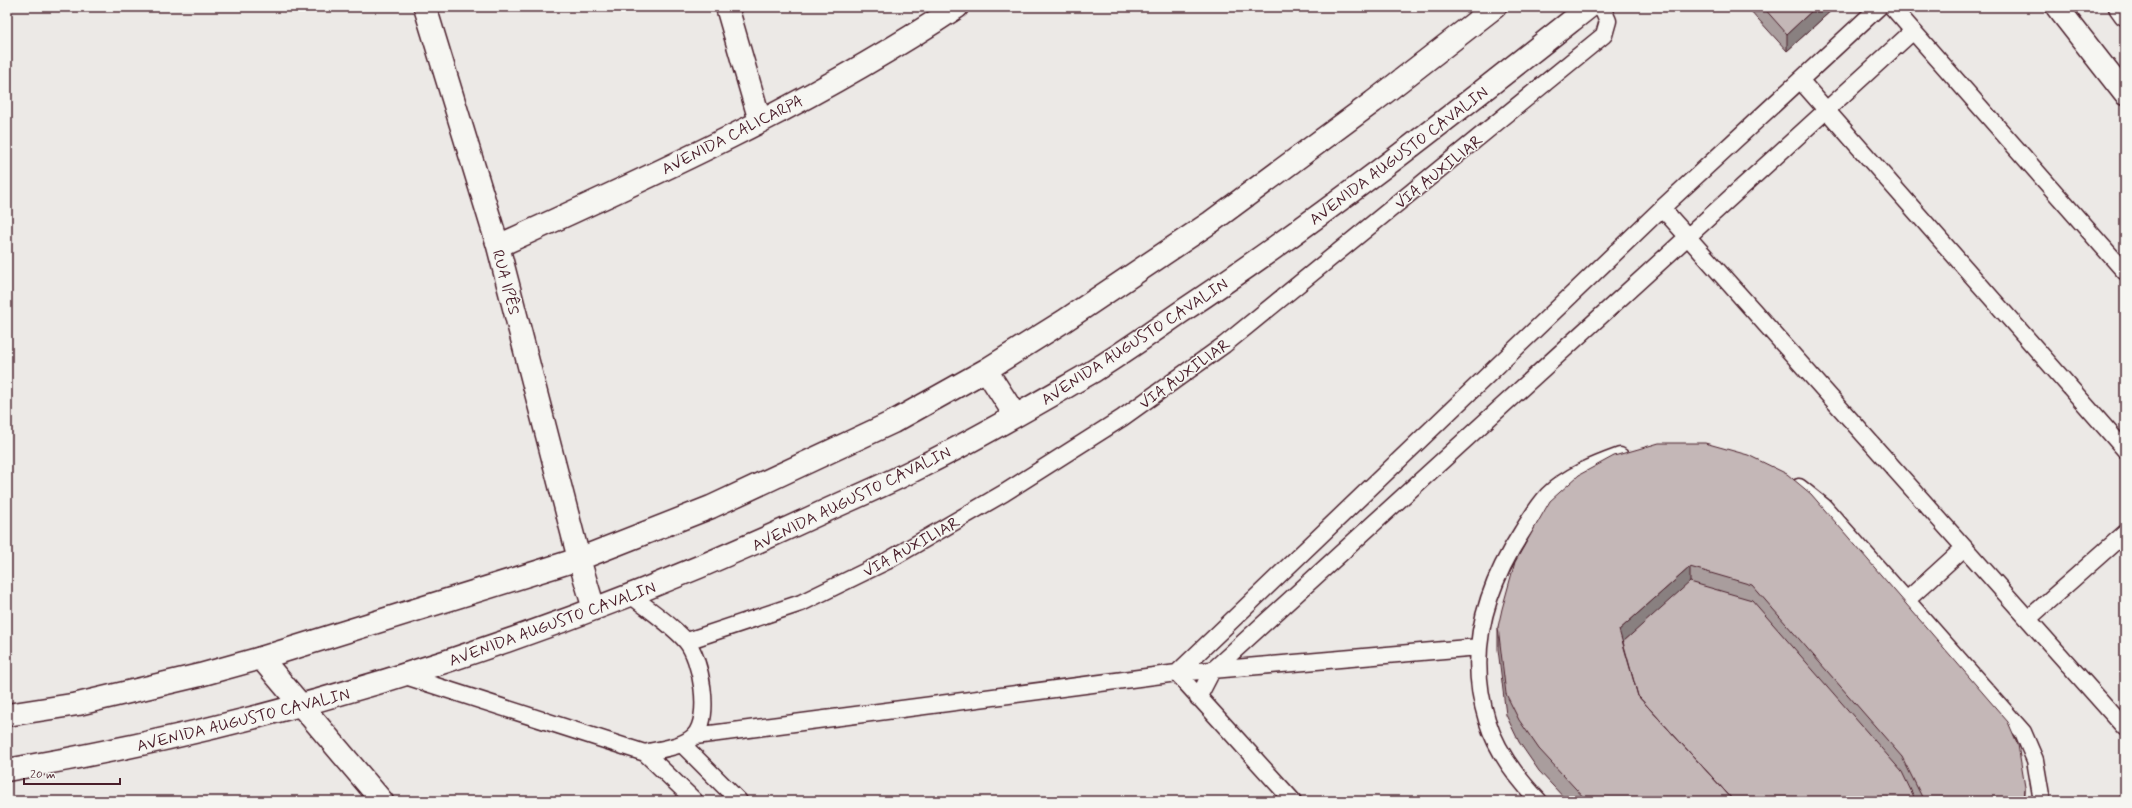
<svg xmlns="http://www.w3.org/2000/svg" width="2132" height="808" viewBox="0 0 2132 808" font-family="Mynerve,sans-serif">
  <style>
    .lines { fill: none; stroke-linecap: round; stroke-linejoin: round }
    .lane-casing { stroke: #4a1f2b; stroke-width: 19 }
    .street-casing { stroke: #4a1f2b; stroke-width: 25 }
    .secondary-casing { stroke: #4a1f2b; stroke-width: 25 }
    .lane { stroke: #f6f6f2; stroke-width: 16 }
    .street { stroke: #f6f6f2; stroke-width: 22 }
    .secondary { stroke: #f6f6f2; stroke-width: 22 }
    .wall { fill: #a99d9d; stroke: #4a1f2b }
    .shaded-wall { fill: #898080; stroke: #4a1f2b }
    .building { fill: #c4b7b7; stroke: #4a1f2b }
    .labels { text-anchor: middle; stroke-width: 3; stroke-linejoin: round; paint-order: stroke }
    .street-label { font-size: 16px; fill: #4a1f2b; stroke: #f6f6f2 }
  </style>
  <rect width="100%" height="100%" fill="#ece9e6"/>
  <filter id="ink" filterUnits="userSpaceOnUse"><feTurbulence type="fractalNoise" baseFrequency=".025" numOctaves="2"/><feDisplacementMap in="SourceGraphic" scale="8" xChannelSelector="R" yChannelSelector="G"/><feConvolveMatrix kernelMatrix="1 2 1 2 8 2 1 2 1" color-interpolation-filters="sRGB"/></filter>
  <g filter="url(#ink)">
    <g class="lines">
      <!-- lane casing -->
      <g class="lane-casing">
        <path id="lane" d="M1892,7l233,265
          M1800,80l325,370
          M1662,208l463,520
          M1799,487l25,20 199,225 12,28 7,41
          M1907,600l57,-52
          M2028,619l97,-86
          M687,641l114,-38 86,-42 117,-68 118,-75 102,-73 380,-310 4,-14 -6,-14
          M405,676l240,77c15,-4 38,-6 49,-17 18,-18 7,-78 -8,-95 -15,-17 -37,-31 -54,-45
          M1198,698l14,-27 701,-640
          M695,736l482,-63 302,-26
          M682,744l57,57
          M645,753l50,48
          M1293,801l-116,-128 485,-465 217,-201
          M1539,801c-22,-23 -43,-51 -52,-81 -21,-67 -2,-131 35,-188 8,-13 16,-26 26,-37 19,-19 47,-30 72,-39"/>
      </g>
      <!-- street casing -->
      <g class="street-casing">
        <path id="street" d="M425,7l73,239 81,313
          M727,7l33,114
          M498,246c157,-71 315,-143 459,-239
          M261,658l121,143"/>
      </g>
      <!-- secondary casing -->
      <g class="secondary-casing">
        <path id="secondary" d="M2057,7l68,87
          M2120,7l5,7
          M986,370l29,45
          M579,559l15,50
          M7,715l71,-11 122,-29 61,-17 318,-99 132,-52 182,-85 93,-52 78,-49 147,-99 162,-120 122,-95
          M7,770c284,-48 555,-136 816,-258 35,-16 71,-31 105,-49 56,-28 110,-60 164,-91 31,-19 60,-40 89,-60 142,-94 275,-200 408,-305"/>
      </g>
      <!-- lane -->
      <use href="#lane" class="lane"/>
      <!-- street -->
      <use href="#street" class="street"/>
      <!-- secondary -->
      <use href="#secondary" class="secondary"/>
    </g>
    <!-- wall -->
    <path class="wall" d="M1749,7h86l-48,44 -38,-42z
      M1614,456l411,345h-458l-28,-30 -20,-29 -13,-27 -8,-66v-22z"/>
    <!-- shaded-wall -->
    <path class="shaded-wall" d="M1816,7h19l-48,44v-17z
      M1690,567v21l-71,57v-15z
      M2025,787v14h-1z"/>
    <!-- building -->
    <path class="building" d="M1763,7h53l-29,27z
      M1659,443h46l43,12 39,19 24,20 197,228 10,23 7,42 -1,14h-100l-22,-44 -150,-172 -62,-18 -71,63 19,66 96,105h-147l-48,-52 -20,-29 -13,-26 -8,-67 4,-18 13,-47 35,-61 29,-26 35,-19z
      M1690,582l62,18 150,172 14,29h-182l-96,-105 -15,-54z"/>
  </g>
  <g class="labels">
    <!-- street labels -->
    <g class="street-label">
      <text transform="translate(732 134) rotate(-27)" y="6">AVENIDA CALICARPA</text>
      <text transform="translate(1398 155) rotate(-37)" y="6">AVENIDA AUGUSTO CAVALIN</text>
      <text transform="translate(1438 171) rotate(-39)" y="6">VIA AUXILIAR</text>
      <text transform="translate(507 282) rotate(75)" y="6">RUA IPÊS</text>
      <text transform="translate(1134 341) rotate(-33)" y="6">AVENIDA AUGUSTO CAVALIN</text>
      <text transform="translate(1184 373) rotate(-36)" y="6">VIA AUXILIAR</text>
      <text transform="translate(851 498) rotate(-26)" y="6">AVENIDA AUGUSTO CAVALIN</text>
      <text transform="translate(911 546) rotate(-29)" y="6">VIA AUXILIAR</text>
      <text transform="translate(552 623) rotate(-20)" y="6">AVENIDA AUGUSTO CAVALIN</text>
      <text transform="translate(243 719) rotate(-14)" y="6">AVENIDA AUGUSTO CAVALIN</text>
    </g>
  </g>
  <!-- margin -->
  <rect width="2132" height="808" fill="none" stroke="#f6f6f2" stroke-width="24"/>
  <rect x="12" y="12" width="2108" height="784" fill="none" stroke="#4a1f2b" stroke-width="1.5" filter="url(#ink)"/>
  <!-- scale -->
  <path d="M24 778v6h96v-6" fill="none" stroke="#4a1f2b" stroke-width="2"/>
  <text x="30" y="778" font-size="12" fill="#4a1f2b" stroke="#f6f6f2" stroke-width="3" paint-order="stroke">20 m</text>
</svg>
